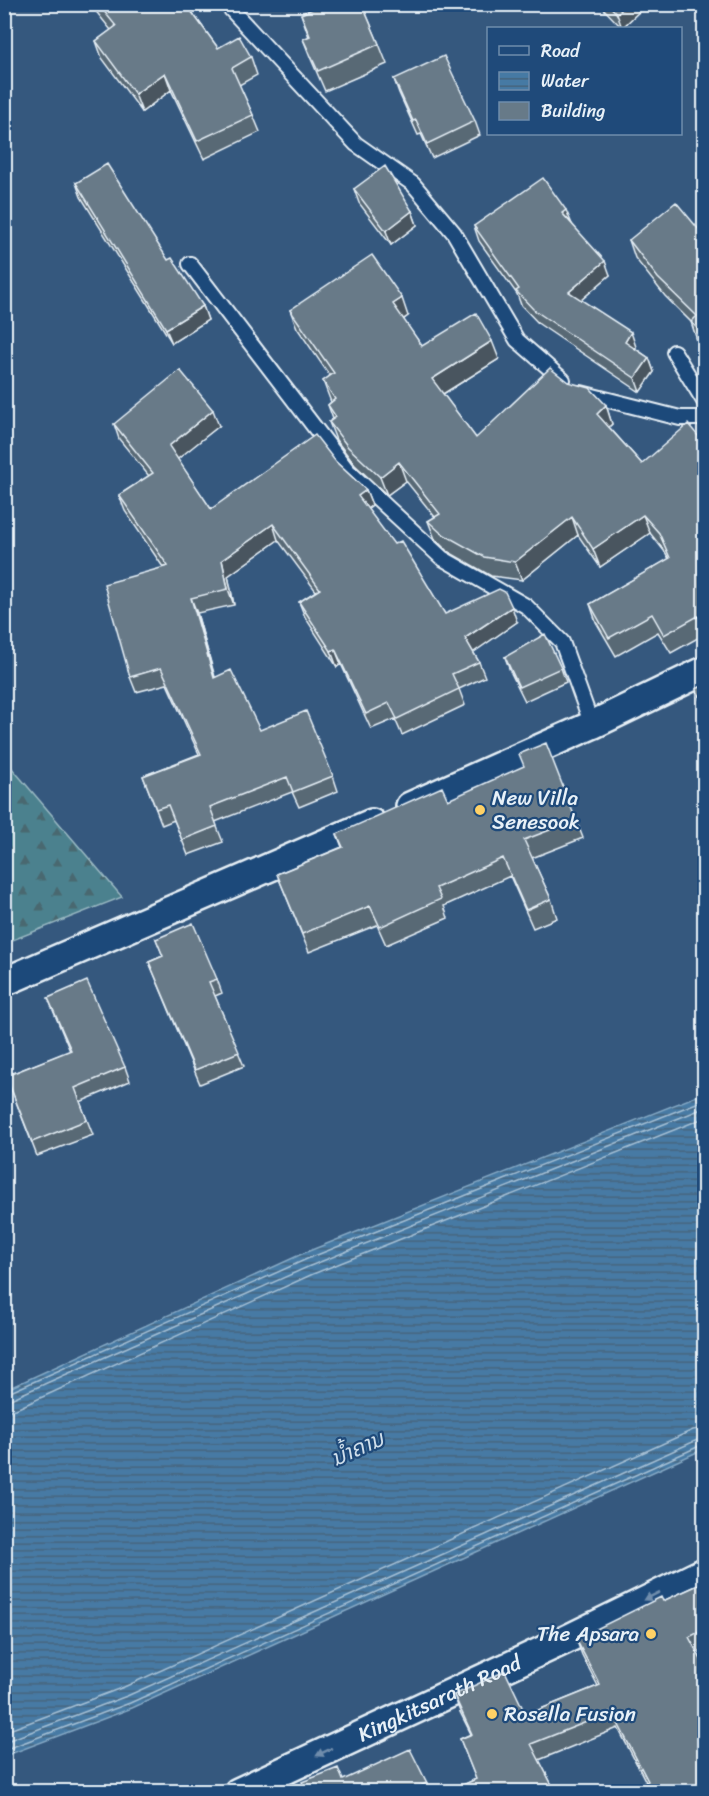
<svg xmlns="http://www.w3.org/2000/svg" width="709" height="1796" viewBox="0 0 709 1796" font-family="Sriracha,'Noto Sans Lao',sans-serif">
  <style>
    .forest { fill: url(#forest-firs); stroke: #9ab9c3; stroke-width: 1.5 }
    .water { fill: url(#water-rules); stroke: #87aac6; stroke-width: 1.5 }
    .lines { fill: none; stroke-linecap: round; stroke-linejoin: round }
    .shore { stroke: #a7c1d6; stroke-width: 1.5 }
    .lane-casing { stroke: #e8f1f8; stroke-width: 18 }
    .street-casing { stroke: #e8f1f8; stroke-width: 32 }
    .lane { stroke: #1f4a7a; stroke-width: 14 }
    .street { stroke: #1f4a7a; stroke-width: 27 }
    .wall { fill: #596975; stroke: #e8f1f8; stroke-width: 1.5 }
    .shaded-wall { fill: #48555f; stroke: #e8f1f8; stroke-width: 1.5 }
    .building { fill: #677a88; stroke: #e8f1f8; stroke-width: 1.5 }
    .oneway { fill: #6f8dac }
    .poi-dot { fill: #ffd166; stroke: #1f4a7a; stroke-width: 2 }
    .labels { text-anchor: middle; stroke-width: 4.5; stroke-linejoin: round; paint-order: stroke }
    .poi-label { font-size: 21px; fill: #e8f1f8; stroke: #1f4a7a; text-anchor: start }
    .street-label { font-size: 21px; fill: #e8f1f8; stroke: #1f4a7a }
    .water-label { font-size: 22px; font-style: italic; fill: #d0dfeb; stroke: #1f4a7a }
  </style>
  <defs>
    <pattern id="forest-firs" width="22" height="20" patternUnits="userSpaceOnUse" patternTransform="scale(1.5)"><rect width="22" height="20" fill="#4b818e"/><path d="M5 1l3.5 6h-7zM16 11l3.5 6h-7z" fill="#49676f"/></pattern>
    <pattern id="water-rules" width="6" height="5" patternUnits="userSpaceOnUse" patternTransform="scale(1.5)"><rect width="6" height="5" fill="#467aa4"/><path d="M0 2.5h6" fill="none" stroke="#46647c"/></pattern>
  </defs>
  <rect width="100%" height="100%" fill="#35587e"/>
  <filter id="ink" filterUnits="userSpaceOnUse"><feTurbulence type="fractalNoise" baseFrequency=".0167" numOctaves="2"/><feDisplacementMap in="SourceGraphic" scale="12" xChannelSelector="R" yChannelSelector="G"/><feConvolveMatrix kernelMatrix="1 2 1 2 8 2 1 2 1" color-interpolation-filters="sRGB"/></filter>
  <g filter="url(#ink)">
    <!-- forest -->
    <path class="forest" d="M5,760l117,137 -117,46h-1z"/>
    <!-- water -->
    <path class="water" d="M704,1093v356l-572,259 -127,48v-366l299,-137z"/>
    <g class="lines">
      <!-- shore -->
      <path class="shore" d="M4,1395l303,-136 397,-159
        M4,1402l306,-136 394,-158
        M4,1411l12,-2 297,-135 391,-156
        M4,1732l120,-45 569,-257 11,-2
        M4,1742l123,-46 577,-259
        M4,1750l126,-47 574,-259"/>
      <!-- lane casing -->
      <g class="lane-casing">
        <path id="lane" d="M226,4l130,140 57,40 41,49 63,107 46,40
          M190,264l158,207 94,87 84,48 36,36 30,83
          M674,352l30,49
          M581,393l99,25h24"/>
      </g>
      <!-- street casing -->
      <g class="street-casing">
        <g id="street">
          <path d="M410,806l182,-81 112,-54"/>
          <path d="M4,982l368,-159"/>
          <path id="s1" d="M238,1792l325,-151 141,-69"/>
        </g>
      </g>
      <!-- lane -->
      <use href="#lane" class="lane"/>
      <!-- street -->
      <use href="#street" class="street"/>
    </g>
    <!-- wall -->
    <path class="wall" d="M90,4h96l32,44 33,9 6,18 -18,10 14,30 7,17 -56,27 -33,-69 -29,22 -40,-54 -6,-17 15,-11z
      M308,4h54l17,40 8,20 -62,27 -14,-32 -8,-20 6,-2 -8,-23 10,-4z
      M599,4h48l-25,24z
      M394,79l81,42 5,14 -48,23 -11,-24 -3,1 -19,-42z
      M76,183l92,77 35,46 5,14 -36,23 -91,-146z
      M354,189l58,22 5,14 -26,20 -32,-42z
      M571,223l39,52 -29,25 55,47 -1,1 14,10 5,14 -14,20 -101,-68 -18,-19 -4,-11 -38,-53 -5,-15z
      M705,237v111l-8,-8 -6,-18 -26,-26 -30,-38 -6,-18z
      M290,310l118,6 -5,4 19,26 77,13 -56,35 33,44 92,-56 38,23 6,19 -3,3 33,37 63,-20v190l-34,19 -13,-21 -42,24 -20,-34 -6,-18 79,-45 -4,-7 -15,-19 -50,34 -22,-32 -56,45 -31,-4 -44,-25 -12,-12 -7,-18 7,-4 -29,-36 -19,14 -32,-30 -19,-25 -7,-18 4,-3 -5,-14 3,-3 -8,-21 7,-5 -33,-48z
      M114,424l105,2 -42,33 34,50 125,-47 30,28 6,15 -5,4 78,105 72,8 -44,30 6,10 6,15 -26,12 6,16 -63,30 -7,-16 -24,10 -30,-65 -4,3 -32,-50 -6,-15 17,-11 -38,-51 -50,36 6,29 -37,8 18,64 45,53 73,46 5,15 -39,16 -7,-15 -77,30 8,20 -35,13 -14,-35 -12,5 -19,-49 56,-22 -32,-70 -31,8 -6,-15 33,-110 -38,-56 -6,-16 30,-19 -30,-37z
      M505,657l56,11 5,14 -41,19 -15,-30z
      M705,685v25l-9,-21z
      M448,800l128,20 7,18 -51,20 19,41 6,19 -24,10 -23,-52 -66,30 4,12 -62,27 -9,-20 -68,27 -32,-78 65,-27 -5,-13z
      M156,939l61,40 5,14 -7,3 29,70 -44,18 -51,-122 14,-6z
      M48,998l77,69 5,14 -50,21 13,33 -56,21 -31,-80 64,-25z
      M705,1582v66l-8,4 8,15v124h-75l16,-9 -28,-54 -79,32 16,31h-90l-2,-6 13,-6 -16,-40 11,-5 -11,-22 -6,-17 72,20 72,-29 -16,-31 -6,-16 87,-38z
      M343,1780l84,3 3,8h-125z"/>
    <!-- shaded-wall -->
    <path class="shaded-wall" d="M627,4h20l-25,24 -5,-14z
      M165,73l6,17 -29,22 -7,-18z
      M566,210l6,14 -10,-11z
      M412,211l5,14 -26,20 -5,-14z
      M605,261l5,14 -36,31 -5,-14z
      M402,298l6,18 -9,6 -6,-18z
      M203,306l5,14 -36,23 -6,-14z
      M631,332l5,15 -6,9 -5,-14z
      M492,341l7,18 -61,38 -6,-18z
      M649,358l5,14 -14,20 -5,-14z
      M606,405l6,19 -9,8 -6,-18z
      M213,410l6,16 -45,36 -5,-16z
      M399,462l7,19 -19,14 -7,-18z
      M366,490l6,15 -9,7 -5,-16z
      M643,515l7,18 -50,34 -7,-18z
      M572,517l6,18 -56,45 -7,-18z
      M273,524l5,16 -50,36 6,29 -6,-16 -6,-29z
      M191,598l6,15 22,80 -5,-15z
      M512,607l5,15 -46,32 -6,-16z
      M335,649l6,15 -4,3 -6,-16z"/>
    <!-- building -->
    <path class="building" d="M98,4h88l32,44 21,-12 12,21 -19,11 21,47 -56,26 -32,-68 -30,21 -39,-53 20,-15z
      M310,4h52l17,40 -61,27 -15,-32 7,-3 -9,-22 11,-5z
      M608,4h19l-10,10z
      M444,56l31,65 -48,23 -11,-24 -3,1 -19,-42z
      M107,164l61,96 4,-2 31,48 -37,23 -90,-146z
      M385,166l27,45 -26,20 -32,-42z
      M543,178l23,32 -4,3 43,48 -36,31 62,40 -6,10 24,16 -14,20 -101,-68 -18,-19 3,-2 -45,-63z
      M676,202l29,35v99l-14,-14 6,-6 -39,-38 -29,-38z
      M372,255l30,43 -9,6 29,42 54,-33 16,28 -60,38 44,59 74,-70 18,14 22,6 16,17 -9,9 45,50 46,-40 17,20v179l-3,1 -4,-8 -34,19 -12,-21 -43,24 -19,-34 80,-46 -11,-25 -16,-18 -50,34 -21,-32 -57,45 -31,-5 -43,-24 -13,-12 12,-7 -41,-52 -19,15 -32,-30 -19,-25 7,-5 -8,-12 7,-6 -12,-18 11,-8 -44,-63z
      M180,370l33,40 -44,36 42,63 104,-74 21,27 30,28 -8,6 36,48 7,-3 44,73 54,-25 6,3 7,15 -47,31 14,24 -27,12 7,15 -62,30 -8,-16 -23,11 -31,-65 -4,2 -32,-49 21,-13 -47,-65 -51,36 6,29 -37,9 23,80 17,-8 29,60 46,-19 27,65 -40,16 -6,-15 -77,30 7,19 -35,14 -14,-35 -12,4 -13,-33 58,-22 -40,-86 -31,9 -26,-93 64,-18 -49,-71 34,-22 -39,-49z
      M545,634l16,34 -42,19 -14,-30z
      M705,685v20l-9,-16z
      M546,743l30,77 -52,20 27,59 -25,11 -23,-52 -67,30 5,11 -61,28 -10,-21 -68,28 -25,-60 66,-27 -6,-13 105,-47 6,13 76,-34 -5,-12z
      M193,923l24,56 -8,3 30,70 -44,18 -46,-108 14,-6 -7,-17z
      M87,981l38,86 -50,21 12,32 -55,22 -26,-66 65,-26 -23,-52z
      M705,1582v47l-16,8 16,30v121l-2,-3 -15,6h-58l18,-10 -36,-69 -81,32 24,47h-89l-3,-6 13,-6 -16,-40 12,-5 -18,-39 51,-24 21,44 74,-30 -24,-46 85,-42 2,4z
      M410,1749l17,34 -18,8h-103l-4,-9 36,-14 5,12z"/>
    <!-- one-way arrows -->
    <defs><path id="oneway-solid" d="M-6-.8H1V-3.2L6.5 0L1 3.2V.8H-6Z" transform="scale(1.5)"/></defs>
    <g class="oneway">
      <use href="#oneway-solid" transform="translate(652 1596) rotate(153)"/>
      <use href="#oneway-solid" transform="translate(324 1752) rotate(154)"/>
    </g>
  </g>
  <!-- markers -->
  <g class="poi-dot">
    <circle cx="480" cy="810" r="6"/>
    <circle cx="651" cy="1634" r="6"/>
    <circle cx="492" cy="1714" r="6"/>
  </g>
  <g class="labels">
    <!-- poi labels -->
    <g class="poi-label">
      <text x="492" y="805">New Villa<tspan x="492" dy="24">Senesook</tspan></text>
      <text x="639" y="1641" text-anchor="end">The Apsara</text>
      <text x="504" y="1721">Rosella Fusion</text>
    </g>
    <!-- street labels -->
    <g class="street-label">
      <text dy="7" stroke="none"><textPath href="#s1" startOffset="222">Kingkitsarath Road</textPath></text>
    </g>
    <!-- water labels -->
    <g class="water-label">
      <text transform="translate(357 1448) rotate(-24)" y="8">ນ້ຳຄານ</text>
    </g>
  </g>
  <!-- margin -->
  <rect width="709" height="1796" fill="none" stroke="#1f4a7a" stroke-width="24"/>
  <rect x="12" y="12" width="685" height="1772" fill="none" stroke="#e8f1f8" stroke-width="2" filter="url(#ink)"/>
  <!-- legend -->
  <rect x="487" y="27" width="195" height="108" fill="#1f4a7a" stroke="#6f8dac" stroke-width="1.5"/>
  <rect x="499" y="46" width="30" height="9" fill="#1f4a7a" stroke="#6f8dac" stroke-width="1.5"/>
  <text x="541" y="57" font-size="18" fill="#e8f1f8">Road</text>
  <rect x="499" y="72" width="30" height="18" fill="url(#water-rules)" stroke="#6f8dac" stroke-width="1.5"/>
  <text x="541" y="87" font-size="18" fill="#e8f1f8">Water</text>
  <rect x="499" y="102" width="30" height="18" fill="#677a88" stroke="#6f8dac" stroke-width="1.5"/>
  <text x="541" y="117" font-size="18" fill="#e8f1f8">Building</text>
</svg>
